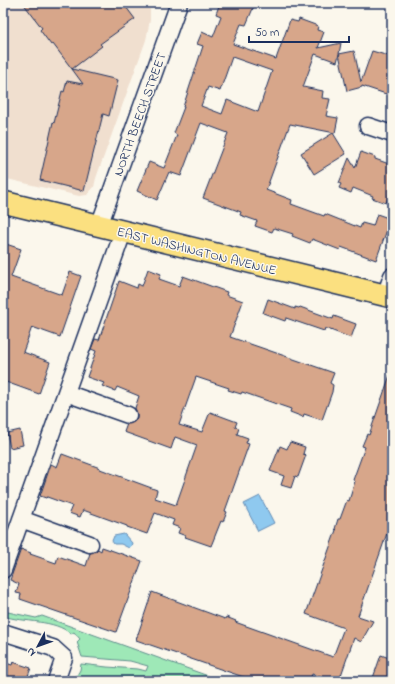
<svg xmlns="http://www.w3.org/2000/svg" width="395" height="684" viewBox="0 0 395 684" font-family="'Indie Flower',sans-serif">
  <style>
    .built { fill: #f0dfcf }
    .green { fill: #9ee8b7; stroke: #5c8c8a }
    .water { fill: #8fc9ef; stroke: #618bb5 }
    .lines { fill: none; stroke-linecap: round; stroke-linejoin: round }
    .stream { stroke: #618bb5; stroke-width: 4 }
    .building { fill: #d7a68a; stroke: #1b2f5e; fill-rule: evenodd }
    .minor-casing { stroke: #1b2f5e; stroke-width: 19 }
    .major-casing { stroke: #1b2f5e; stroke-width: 24 }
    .minor { stroke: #fbf7ec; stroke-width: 16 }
    .major { stroke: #fbe080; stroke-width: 21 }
    .labels { text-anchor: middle; stroke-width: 3; stroke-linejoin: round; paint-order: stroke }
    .street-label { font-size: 13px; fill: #1b2f5e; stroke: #fbf7ec }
  </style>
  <rect width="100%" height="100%" fill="#fbf7ec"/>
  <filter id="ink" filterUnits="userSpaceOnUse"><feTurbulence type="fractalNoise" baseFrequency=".025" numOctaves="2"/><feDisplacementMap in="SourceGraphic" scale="8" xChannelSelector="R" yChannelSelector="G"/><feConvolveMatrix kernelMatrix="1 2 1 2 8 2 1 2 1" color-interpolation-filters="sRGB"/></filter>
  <g filter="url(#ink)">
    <!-- built -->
    <path class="built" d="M3,3h147v17l-4,20 -50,138 -2,9 -7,8 -8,1 -76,-18z"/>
    <!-- green -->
    <path class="green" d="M3,611l33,7 6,-2 180,65h-136l-10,-4 4,-7 1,-6 26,3 31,2 8,2 2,-5 -18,-5 -48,-4 -5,-15 3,-3 -6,-7 -3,2c-17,-15 -46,-11 -68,-18z"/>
    <!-- water -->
    <path class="water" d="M260,496l14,27 -16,8 -14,-27z
      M124,534l8,9 -1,3 -2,2 -8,-4h-7l-2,-3 2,-5z"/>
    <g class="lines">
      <!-- stream -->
      <path class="stream" d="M390,3l2,1"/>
    </g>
    <!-- building -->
    <path class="building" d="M23,3h100l12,16 -35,25 2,2 -30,23 -19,-25 -2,1 -11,-15 2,-2z
      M220,3h26l8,3 -8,19 -5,-1 -8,20 43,15 14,-39 8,2 1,-3 19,7 -1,4 7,2 -6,16 23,-5 -2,11 15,-3 7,31 11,-31 20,6v29l-3,9 -27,-9v1l-15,4 -8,-37 -2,8 -22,-8 -12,33 20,4 -1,7 8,1 -4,17 12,2 -3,15 -45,-9 -24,66 26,10 -1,4 33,12 1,-2 35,14 2,-5 11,3 4,-12 14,5 -15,41 -35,-13 -1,3 -28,-11 -2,4 -18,-7 1,-2 -19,-6 -2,4 -17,-6 2,-5 -17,-6 1,-3 -38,-14 25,-65 -27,-10 -20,53 -12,-4 -12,28 -20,-9 12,-29 15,6 13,-33 -3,-2 10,-26h-1l20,-61 -6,-2 5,-12 11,5 8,-21 -5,-2zM232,57l40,14 -14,41 -31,-12 -5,14 -21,-8 7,-19 12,4z
      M72,69l46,11 -9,36 -6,-2 -19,77 -44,-11 13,-58 1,1 8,-32 2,1 3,-11 16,3z
      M333,133l13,21 -32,20 -13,-21z
      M361,152l14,5v2l17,6v22l-6,16 -14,-5 1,-2 -20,-8 -2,5 -12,-5 2,-4 -2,-1 10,-25 6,10z
      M3,243l18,6 -10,28 51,18 8,-23 11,4 -21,61 -28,-10 -9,25 27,10 -11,32 -36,-13z
      M148,269l13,5 -2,5 20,7 4,-10 44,16 -1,3 17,6 -13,36 104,36 -4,10 3,2 -1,7 -10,28 -18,-6 -1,3 -13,-5 1,-3 -49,-17 -1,2 -13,-4 1,-2 -33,-11 -17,48 23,7 8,-20 27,10 -2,5 4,1 -2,6 11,4 -2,5 3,1 -24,67 2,1 -4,10 -2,-1 -10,25 -26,-9 1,-1 -8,-3 2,-5 -8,-3 2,-5 -19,-7 -8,21 -20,-7v-1l-44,-16 -3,7 -11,-4 3,-7 -25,-9 -1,1 -6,-2 11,-32 6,3 5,-13 38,14v1l57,21 -2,8 21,7 21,-60 -22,-8 -4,12 -47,-17 3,-8 7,-2 3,-3v-6l-2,-5 4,-12 -22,-9 -2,4 -13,-5 2,-3 -17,-6 9,-26 -5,-2 4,-10 4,1 20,-59 18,7 1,-4 4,2z
      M268,299l27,10v-2l4,1 1,-1 33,12 1,-3 22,8 -5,14 -26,-10 -1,3 -38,-13 -1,3 -22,-8z
      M390,375h2v144l-34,97 15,5 -12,21 -7,-4 -15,43h-7l-20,-7 -2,7h-55l-119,-41 16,-48 73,27 1,-2 10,4 -1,1 98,35 11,-29 -38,-14 30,-84 -1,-1 3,-10h2l7,-19 2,1 6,-20 -2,-1 12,-33 -3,-1 5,-12 2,1z
      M20,430l3,15 -13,3 -3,-15z
      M290,442l15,5 -2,7 3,1 -8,22 -3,-1 -4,12 -10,-3 3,-9 -14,-5 10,-25 7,3z
      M102,547l40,14 -26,71 -96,-33 1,-5 -5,-1 3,-9 -9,-4 11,-31 10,4 -1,1 26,9 2,-7 28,10 4,-13 6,-2 2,-2 3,2z
      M381,655l11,4v22h-10l-9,-3z
      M3,662l9,3 1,-3 18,6 -5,13h-19l1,-4 -5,-2z"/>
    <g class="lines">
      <!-- minor casing -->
      <g class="minor-casing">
        <path id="minor" d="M368,126l24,8
          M99,226l80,-223
          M385,296l7,-20
          M66,393l62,22
          M21,519l69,25
          M3,570l120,-338
          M3,632l50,16 11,10 -8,23"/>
      </g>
      <!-- major casing -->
      <g class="major-casing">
        <path id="major" d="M3,202l389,95"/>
      </g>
      <!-- minor -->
      <use href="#minor" class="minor"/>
      <!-- major -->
      <use href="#major" class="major"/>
    </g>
  </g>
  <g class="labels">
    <!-- street labels -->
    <g class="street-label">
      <text transform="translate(139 114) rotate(-70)" y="5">NORTH BEECH STREET</text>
      <text transform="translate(197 250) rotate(14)" y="5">EAST WASHINGTON AVENUE</text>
    </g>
  </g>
  <!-- margin -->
  <rect width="395" height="684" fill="none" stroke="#fbf7ec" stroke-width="16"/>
  <rect x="8" y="8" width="379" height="668" fill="none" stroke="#1b2f5e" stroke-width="1.5" filter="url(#ink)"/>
  <!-- north arrow -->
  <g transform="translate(38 646) rotate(229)" stroke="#fbf7ec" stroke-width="3" paint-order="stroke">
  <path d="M0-3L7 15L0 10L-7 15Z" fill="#1b2f5e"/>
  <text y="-6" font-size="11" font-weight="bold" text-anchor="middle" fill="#1b2f5e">N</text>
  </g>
  <!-- scale -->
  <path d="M249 36v6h100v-6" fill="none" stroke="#1b2f5e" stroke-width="2"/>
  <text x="255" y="36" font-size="12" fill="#1b2f5e" stroke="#fbf7ec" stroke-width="3" paint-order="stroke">50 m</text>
</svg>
